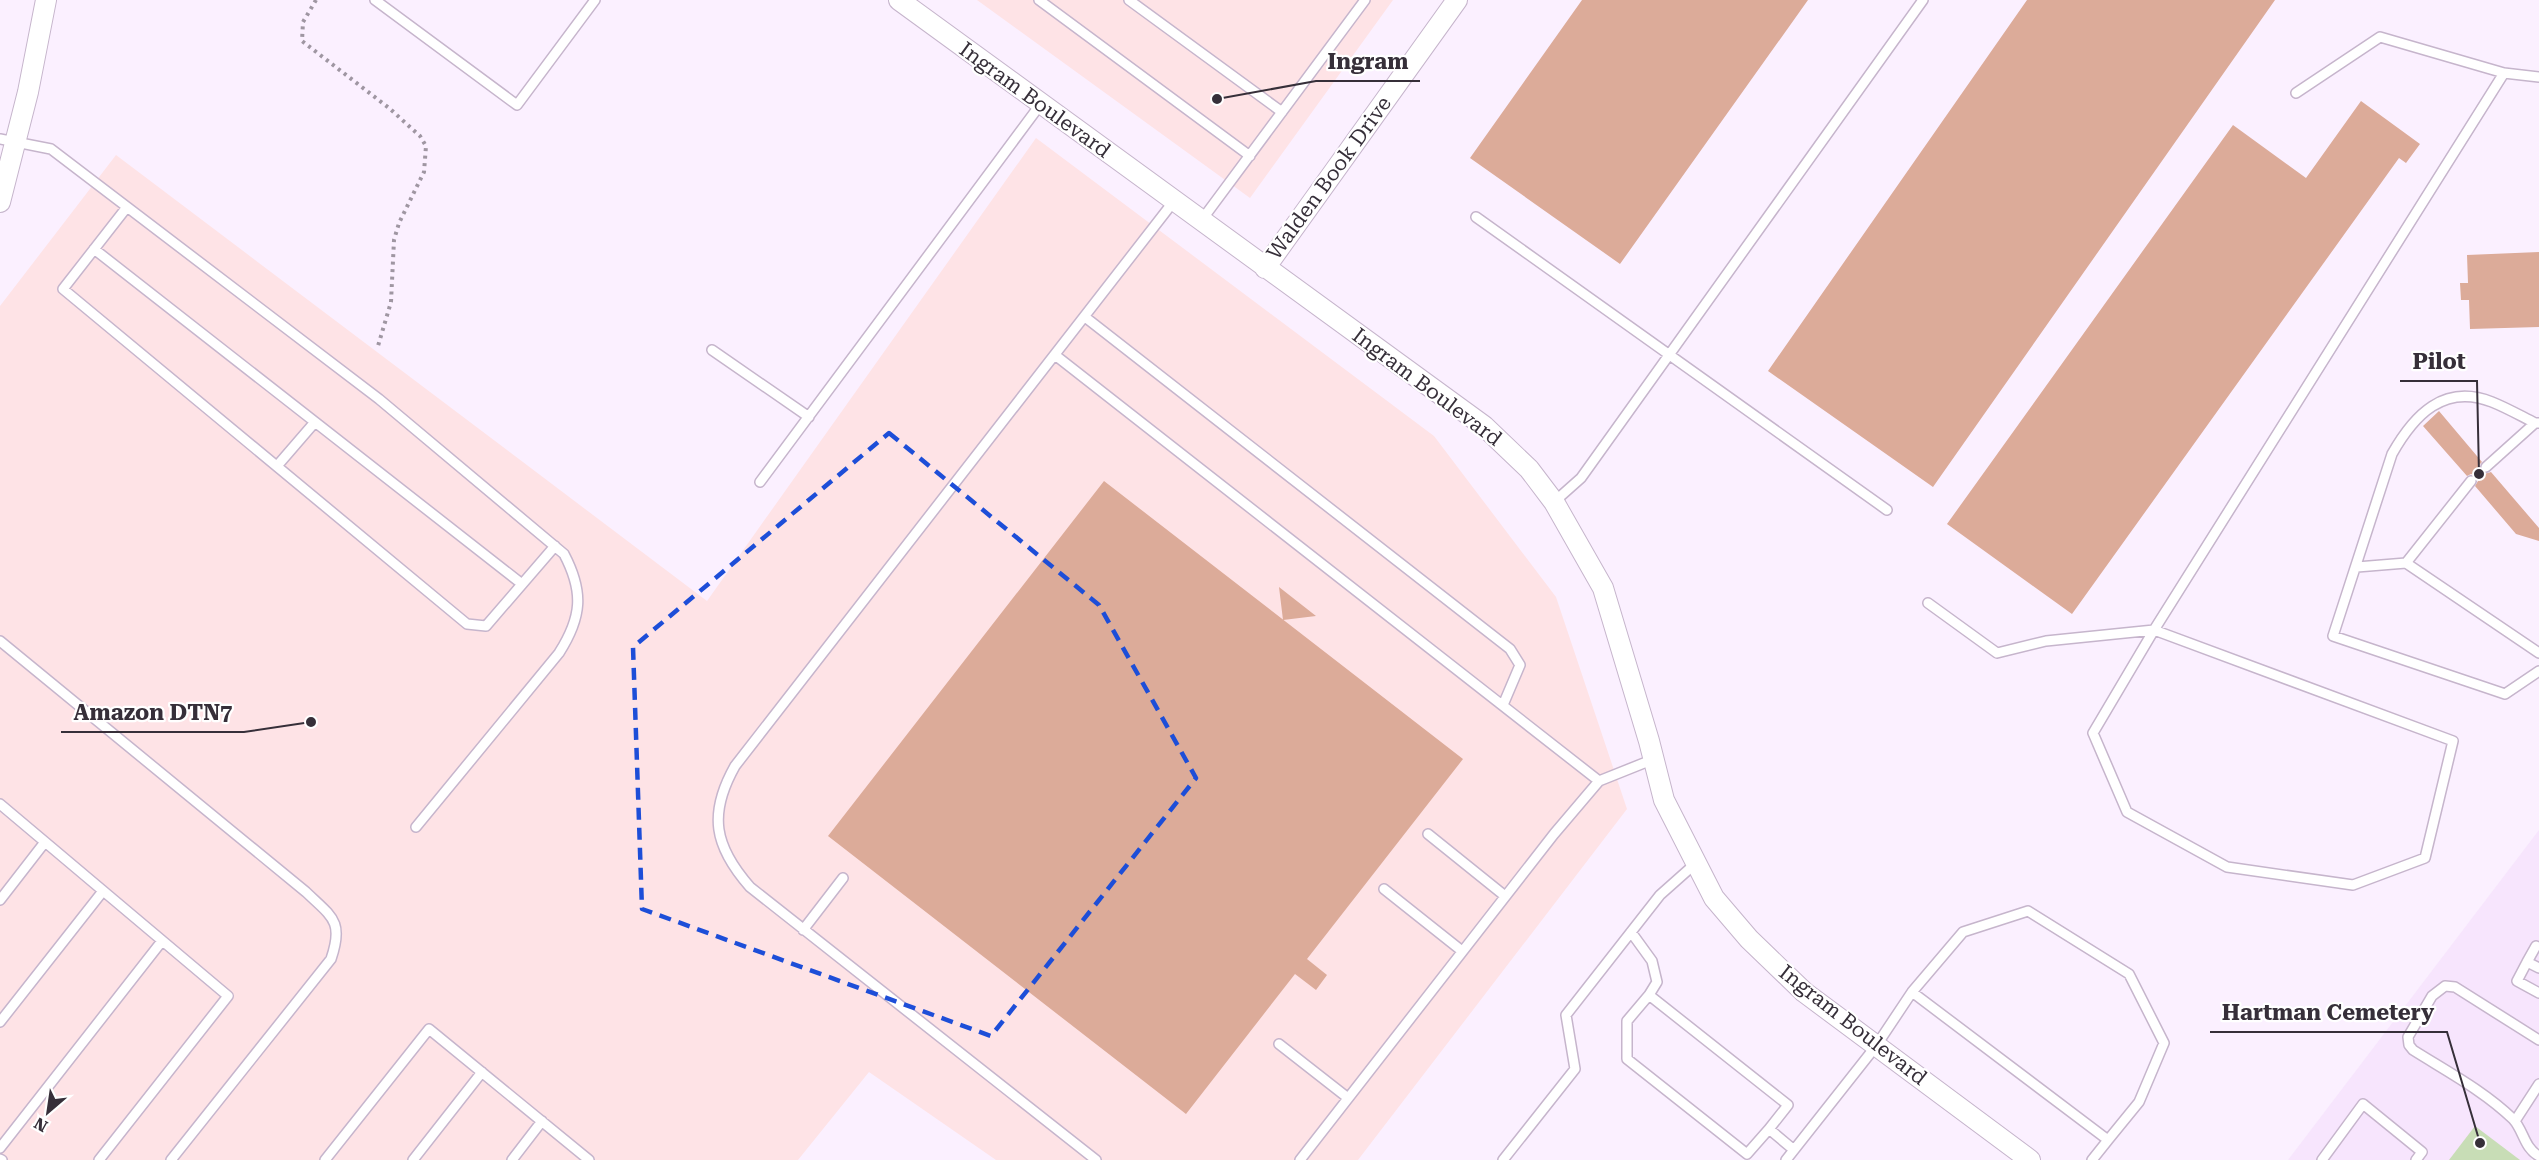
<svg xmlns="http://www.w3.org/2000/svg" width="2539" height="1160" viewBox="0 0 2539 1160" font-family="'Roboto Serif',serif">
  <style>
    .built { fill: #f7e5fd }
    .industrial { fill: #fee3e6 }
    .green { fill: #c8ddb6 }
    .building { fill: #dcab99 }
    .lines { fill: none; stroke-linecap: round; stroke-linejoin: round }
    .lane-casing { stroke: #c6b5cc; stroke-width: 12 }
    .street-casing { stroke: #c6b5cc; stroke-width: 22 }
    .path { stroke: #9f96a2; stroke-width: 4; stroke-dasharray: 3 4.5; stroke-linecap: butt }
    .lane { stroke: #fff; stroke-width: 9 }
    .street { stroke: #fff; stroke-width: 20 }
    .marked { fill: none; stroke: #1d4ed8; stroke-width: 4.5; stroke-dasharray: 12 8; stroke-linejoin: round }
    .labels { text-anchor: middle; stroke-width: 4.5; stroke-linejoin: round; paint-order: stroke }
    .street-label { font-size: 21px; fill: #362f39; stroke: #fff }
    .leader { fill: none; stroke: #362f39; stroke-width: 2 }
    .callout-dot { fill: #362f39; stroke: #fff; stroke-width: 2 }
    .callout-label { font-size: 22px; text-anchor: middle; font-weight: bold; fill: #362f39; stroke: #fff; stroke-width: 4.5; stroke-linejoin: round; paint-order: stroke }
  </style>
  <rect width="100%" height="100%" fill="#fbf0ff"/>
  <!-- built -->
  <path class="built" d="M2539,830v315l-8,15h-243z"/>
  <!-- industrial -->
  <path class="industrial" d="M977,0h416l-143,198z
    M1036,138l398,298 122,161 71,212 -269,351h-362l-127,-88 -71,88h-798v-854l116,-151 591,446z"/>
  <!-- green -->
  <path class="green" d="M2475,1126l45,34h-71z"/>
  <!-- building -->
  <path class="building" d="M1582,0h226l-188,264 -150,-106z
    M2027,0h248l-342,487 -165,-116z
    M2361,101l59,43 -14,19 -7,-5 -327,456 -125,-90 286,-399 73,53z
    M2539,252v75l-69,2 -1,-29h-8l-1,-17h8l-1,-28z
    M2439,411l43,51 -3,3 2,6 3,3 7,-2 48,56v13l-23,-7 -41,-48 3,-5 -2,-5 -5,-2 -4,2 -44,-50z
    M1104,481l359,278 -156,200 20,16 -11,15 -21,-16 -109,140 -358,-278z
    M1279,587l37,29 -33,4z"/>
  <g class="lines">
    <!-- lane casing -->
    <g class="lane-casing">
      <path id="lane" d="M375,0l142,105 78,-105
        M1039,0l211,156
        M1129,0l153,112
        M2296,93l84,-56 124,36
        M0,139l51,10 328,250 185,155c20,38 18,63 -5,99l-143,174
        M127,207l-64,82 404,335 19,2 69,-80
        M1476,217l411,293
        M1201,221l164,-221
        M94,249l428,335
        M1085,317l425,332 10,16 -17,40
        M712,350l97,67
        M1055,355l544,426
        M2535,423c-14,-7 -28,-15 -43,-21 -48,-19 -78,13 -100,52l-59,182 172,58 34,-23
        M277,466l38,-44
        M2486,467l49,-44h4
        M760,482l280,-377
        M1554,502l27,-24 342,-478
        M2406,563l133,90
        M2357,567l49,-4 65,-82
        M1928,603l69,50 49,-12 108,-11 299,111 -28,117 -72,27 -126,-18 -100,-55 -34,-79 61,-103 350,-557 35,4
        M0,641l306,251c26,25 38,29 25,67l-160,201
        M0,804l228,192 -129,164
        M1428,834l77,62
        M1384,889l78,62
        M0,900l45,-58
        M803,930l40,-52
        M1631,932l21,29 5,21 -8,13
        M2536,946l-9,16 12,6
        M2527,962l-10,19 22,12
        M1912,992l51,-60 65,-21 101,63 35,69 -25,59 -31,38
        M0,1022l103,-131
        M2539,1040l-84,-53 -10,-1 -13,10 -24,41 1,8 4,5c35,22 71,41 100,69 11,12 11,29 26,37
        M1279,1044l69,54
        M2515,1121l24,-37
        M1769,1129l19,-24 -139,-110 -22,26v38l120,95 22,-25 25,21
        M0,1148l162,-207
        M0,1159l2,1
        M325,1160l104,-131 160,131
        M413,1160l69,-88
        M512,1160l30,-39
        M1096,1160l-346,-273c-36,-41 -42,-73 -15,-121l439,-565
        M1300,1160l254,-326 45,-53 55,-22
        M1503,1160l72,-91 -9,-54 94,-120 36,-32
        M1786,1160l90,-114 36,-54 196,148 -16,20
        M2322,1160l41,-56 59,48 -6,8"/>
    </g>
    <!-- street casing -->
    <g class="street-casing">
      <path id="street" d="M899,0l585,426 45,43 25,33 49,86 46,153 15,59 50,98 35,41 55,53 226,168
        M0,202l28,-110 18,-92
        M1265,268l192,-268"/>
    </g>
    <!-- path -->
    <path class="path" d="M316,0l-13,22 -1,19 87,67 31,28 6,10 -2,26 -25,51 -5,17 -3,62 -13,44"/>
    <!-- lane -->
    <use href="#lane" class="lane"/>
    <!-- street -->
    <use href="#street" class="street"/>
  </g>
  <!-- marked area -->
  <path class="marked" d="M889,433l210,172 97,173 -205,258 -349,-127 -9,-262z"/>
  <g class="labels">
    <!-- street labels -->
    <g class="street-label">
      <text transform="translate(1035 100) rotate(36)" y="7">Ingram Boulevard</text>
      <text transform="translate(1329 178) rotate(-54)" y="7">Walden Book Drive</text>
      <text transform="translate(1427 387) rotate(37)" y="7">Ingram Boulevard</text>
      <text transform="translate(1853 1025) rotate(38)" y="7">Ingram Boulevard</text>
    </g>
  </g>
  <!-- callouts -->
  <path class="leader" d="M1217 99L1316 81H1420M2479 474L2477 381H2400M311 722L244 732H61M2480 1143L2447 1032H2210"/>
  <g class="callout-dot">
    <circle cx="1217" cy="99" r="6"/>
    <circle cx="2479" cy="474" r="6"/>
    <circle cx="311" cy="722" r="6"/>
    <circle cx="2480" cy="1143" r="6"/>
  </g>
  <g class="callout-label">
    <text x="1368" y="69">Ingram</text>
    <text x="2439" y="369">Pilot</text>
    <text x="153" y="720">Amazon DTN7</text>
    <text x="2328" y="1020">Hartman Cemetery</text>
  </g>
  <!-- north arrow -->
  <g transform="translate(48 1112) rotate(209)" stroke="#ffffff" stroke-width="4.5" paint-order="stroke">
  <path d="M0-4.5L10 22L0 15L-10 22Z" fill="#362f39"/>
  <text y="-9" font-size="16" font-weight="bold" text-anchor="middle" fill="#362f39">N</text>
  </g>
</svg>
